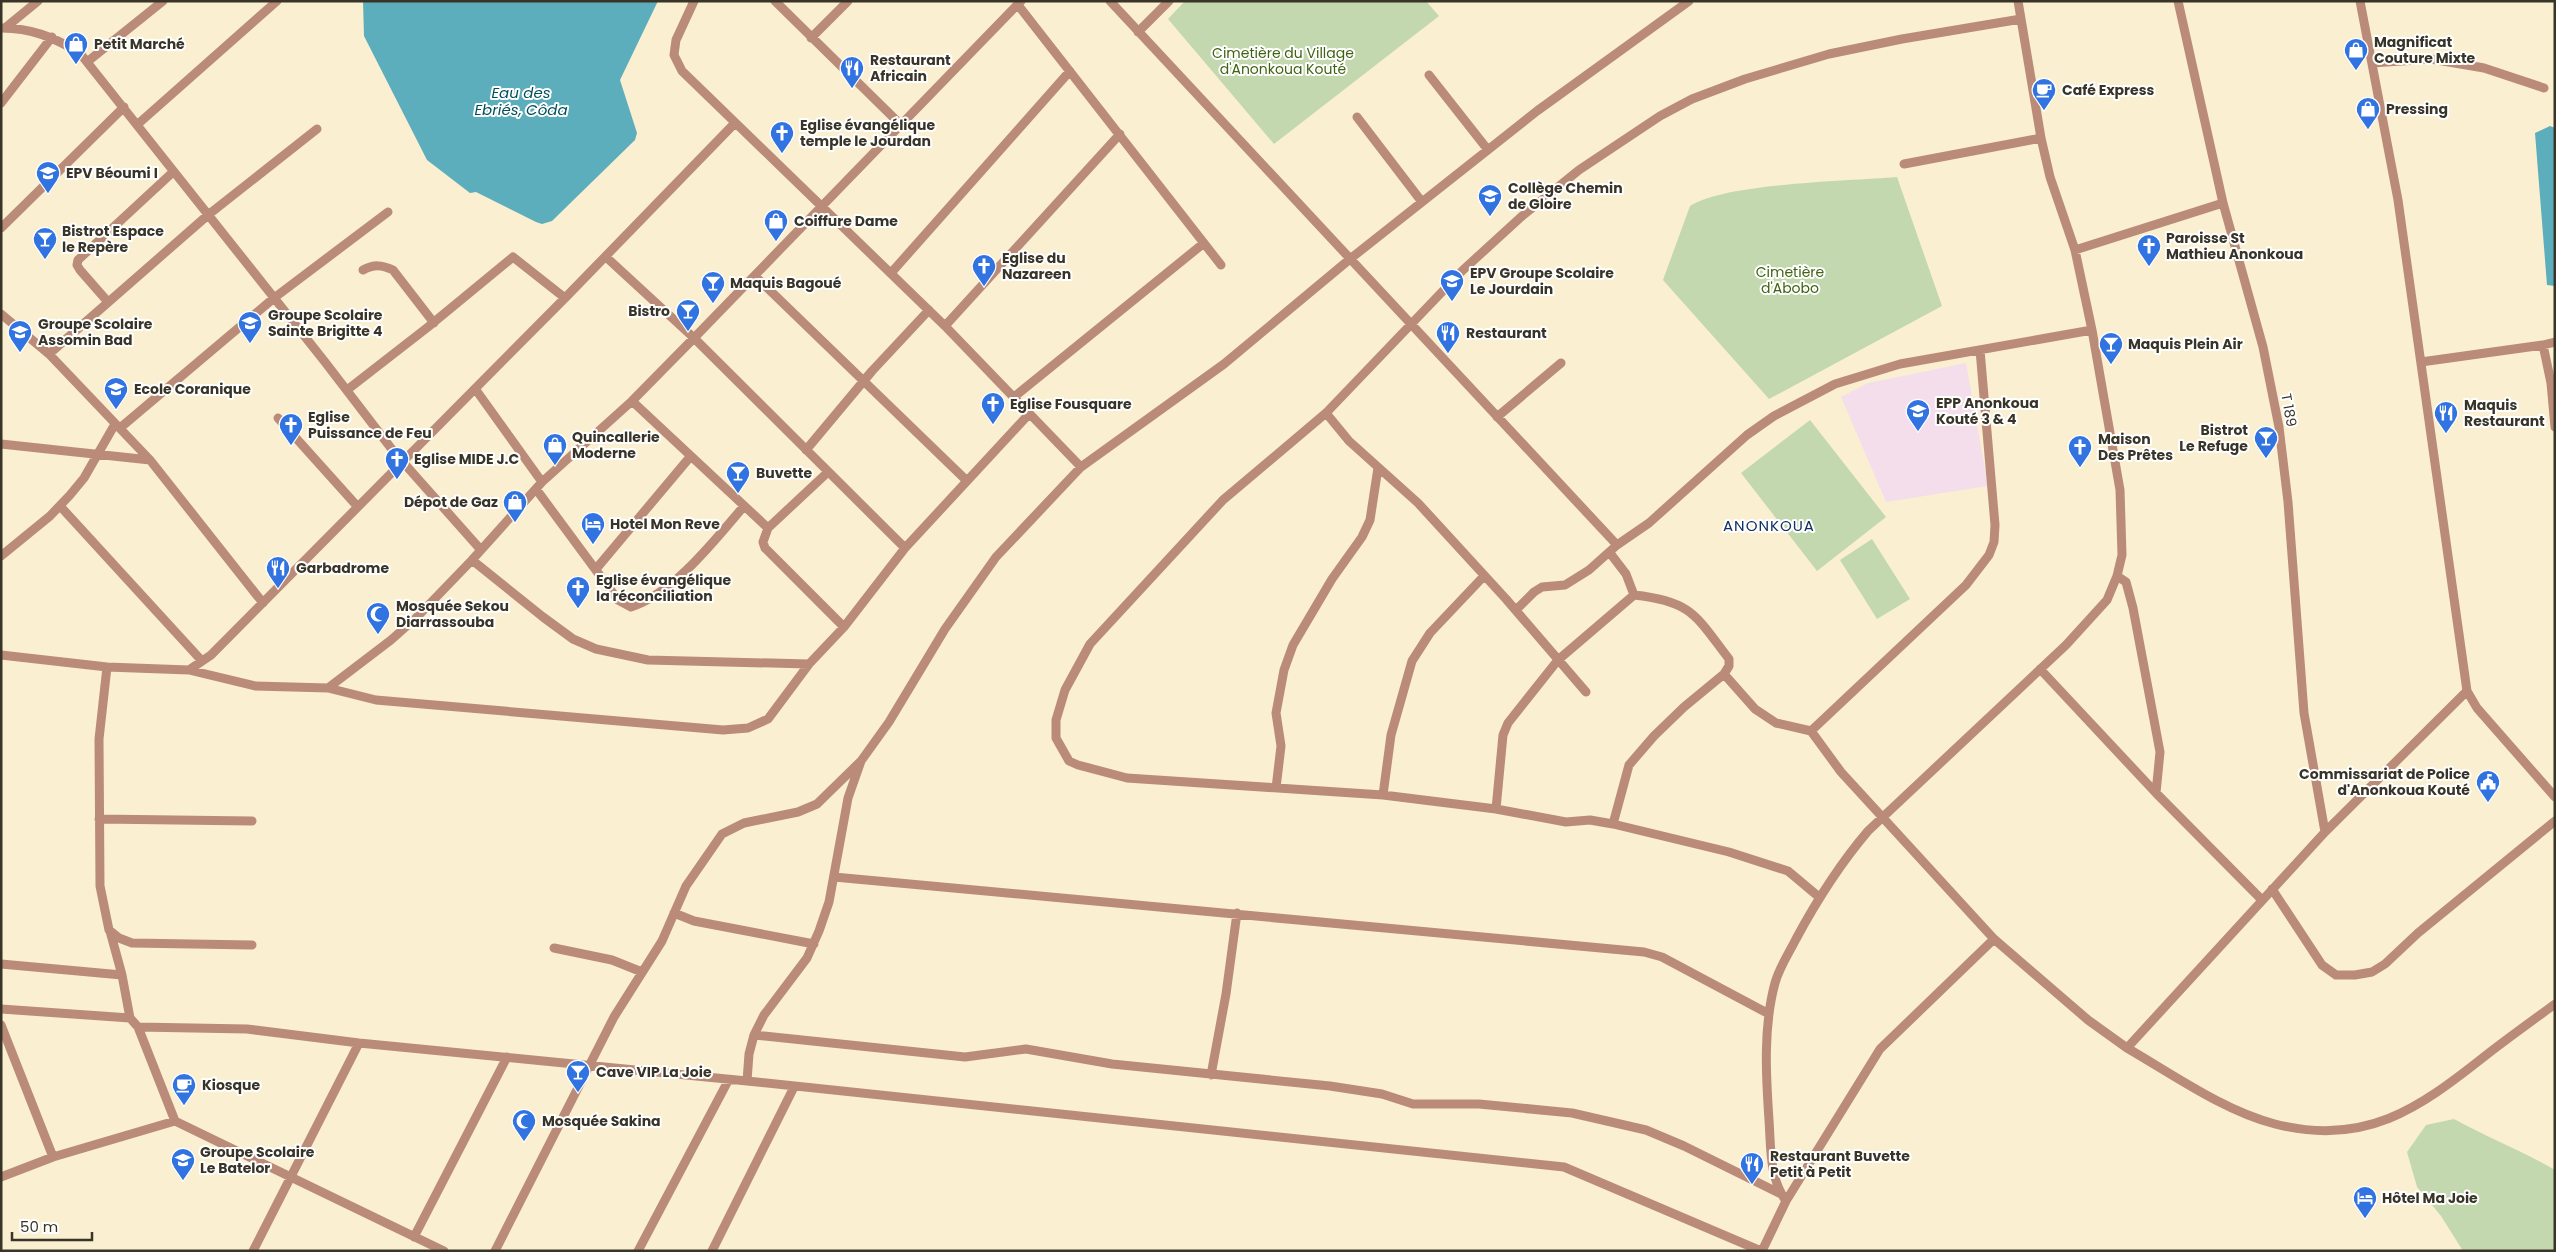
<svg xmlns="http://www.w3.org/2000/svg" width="2556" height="1252" viewBox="0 0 2556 1252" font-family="Poppins,sans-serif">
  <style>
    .education { fill: #f5deec }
    .green { fill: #c3d8af }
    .water { fill: #5caebd }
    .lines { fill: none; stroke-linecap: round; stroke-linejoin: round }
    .street { stroke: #bb8b79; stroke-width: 9 }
    .labels { text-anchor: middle; stroke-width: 4; stroke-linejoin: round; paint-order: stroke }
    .poi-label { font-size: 14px; font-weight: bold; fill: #383428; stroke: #fff; text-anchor: start }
    .park-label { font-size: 14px; fill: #416311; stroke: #fff }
    .street-label { font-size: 14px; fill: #383428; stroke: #fff }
    .water-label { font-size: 15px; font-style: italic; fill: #004f5a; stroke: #fff }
    .neighbourhood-label { font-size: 15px; letter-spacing: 1px; fill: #113065; stroke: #fff }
  </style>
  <rect width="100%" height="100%" fill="#faefd1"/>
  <!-- education -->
  <path class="education" d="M1966,363l22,123 -102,16 -45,-105 27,-14z"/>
  <!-- green -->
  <path class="green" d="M1185,1h241l13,15 -165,128 -106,-125z
    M1897,177l45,129 -173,93 -106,-119 27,-74c36,-23 160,-25 207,-29z
    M1810,420l76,97 -69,54 -76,-98z
    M1872,539l38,60 -33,20 -37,-59z
    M2454,1119c33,18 68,32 101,51v81h-92l-22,-35 -24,-29 -10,-35 19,-27z"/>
  <!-- water -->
  <path class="water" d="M363,1h295l-38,79 17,53 -2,7 -83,81 -10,3 -6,-2 -60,-30 -6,1 -43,-33 -63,-124z
    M2550,126l5,2v158l-8,-1 -12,-152z"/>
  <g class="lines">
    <!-- street -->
    <path class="street" d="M694,1l-18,39 -2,15 8,16 263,255 136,141
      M775,1l125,123
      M1110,1l507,544
      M2178,1l45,202 40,144 16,80 9,75 16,211 21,119
      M2360,1l38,199 69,491 10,17 78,89
      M1018,5l203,260
      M1,28c31,0 51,9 78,24l246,310 69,90 87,98
      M5,28l33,-27
      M1138,32l31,-31
      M811,38l37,-37
      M87,62l76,-61
      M2372,63l59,-4 53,9 60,20
      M1429,75l59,75
      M1,103l51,-66
      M1357,117l65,85
      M138,124l139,-123
      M1904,164l137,-26
      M1,228l123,-121
      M2075,250l148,-47
      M606,257l88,81 211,210
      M363,270c11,-6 19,-5 30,0l41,53
      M891,273l179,-202
      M755,276l211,204
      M565,298l169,-174
      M108,302l-28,-32 -3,-5 1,-5 95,-88
      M1,314l48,40 101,106 113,143
      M945,326l175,-192
      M2555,342l-12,3 8,38 4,44
      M49,354l159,-139 109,-86
      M2421,362l122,-17
      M476,390l66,92
      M1014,397l190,-154
      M632,401l136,127 -5,14 2,6 79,79
      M1326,413l23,28 69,62 88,96 80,93
      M1497,417l64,-54
      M278,418l79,88
      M120,428l154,-130 114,-86
      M1,444l149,16
      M806,450l66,-79 57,-61
      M536,489l82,111 13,7c42,-13 84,-67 113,-101
      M60,506l142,155
      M768,528l60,-56
      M1610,553l16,21 8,21
      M1,556l49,-40 20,-21 14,-17 31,-54
      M472,560l71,57 30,22 23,10 52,11 161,4 35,-37 61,-79 124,-134
      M596,569l94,-112
      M2117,576l9,6 7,26 27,144 -4,41
      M1516,610l18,-18 8,-5 23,-2 24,-15 28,-25 32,-22 98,-88 27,-19 61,-32 65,-20 192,-34
      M1,655l106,12
      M2040,669l116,124 105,106
      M189,670l66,16 73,2 63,-48 27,-24 54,-56 70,-78 90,-81 62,-63 327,-337
      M1724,674l31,35 21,14 35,8 30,41 153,167 94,81 39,28 198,-216 142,-141
      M328,688l48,12 347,30 25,-2 20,-9 41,-55
      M1811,731l155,-146 23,-30 5,-13 1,-17 -15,-175
      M1276,788l5,-42 -5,-33 8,-43 9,-25 39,-66 30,-42 8,-17 8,-52
      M1383,795l8,-60 21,-74 18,-28 54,-57
      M1496,809l70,13 24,-2 23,4 116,28 59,19 31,26
      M99,819l153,2
      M1613,824l16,-59 25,-29 30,-29 40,-33 5,-8v-7c-33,-43 -37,-58 -95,-64l-76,65 -50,63 -5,12 -7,74 -113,-14 -256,-17 -49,-13 -9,-4 -13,-23v-18l9,-30 25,-46 133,-144 103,-87 137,-143 58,-53 58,-47 81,-54 32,-17 53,-20 84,-25 73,-15 119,-20
      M834,877l810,75 18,5 107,57
      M2272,889l50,76 14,10h19l17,-3 13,-8 33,-31 137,-112
      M674,913l20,8 120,23
      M110,931l12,44 8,43 8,9 37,94 269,130
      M252,945l-120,-2 -13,-5 -10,-8 -9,-44 -1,-147 8,-72 82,3 22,-15 354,-357 -52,-41 -85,70 -81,63
      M554,948l58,12 30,12
      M1,964l121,11
      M1,1009l129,9
      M1,1025l52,132
      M138,1027l109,2 112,14 388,38 817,86 197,84
      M754,1035l211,22 61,-8 86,15 218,22 52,8 31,10h66l93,9 74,17 38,16 97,48
      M2127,1048c45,26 97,63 148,76 90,23 143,-15 210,-68 23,-18 47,-35 70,-52
      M1211,1075l15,-81 11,-81
      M747,1081l2,-27 5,-19 10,-20 43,-57 12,-27 10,-29 19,-104 13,-37
      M1,1177l52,-20 122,-36
      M1786,1201c-17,-24 -15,-53 -17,-81 -3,-44 -6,-93 6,-137 4,-15 14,-30 21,-44 21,-39 43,-74 72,-108l198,-186 41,-45 10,-24 5,-21 -2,-65 -28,-160 -17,-80 -25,-73 -9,-39 -23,-137
      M414,1237l93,-180
      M253,1251l106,-208
      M495,1251l119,-234 48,-76 24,-55 36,-52 22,-11 54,-11 19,-8 44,-43 28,-39 56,-93 51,-72 85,-90 143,-103 126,-105 187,-148 152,-110
      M638,1251l90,-170
      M712,1251l82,-164
      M1762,1251l24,-50 94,-152 114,-110"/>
  </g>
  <!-- icons -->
  <defs>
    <g id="shop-pin" transform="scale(1.25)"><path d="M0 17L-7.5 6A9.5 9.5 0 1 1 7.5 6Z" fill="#3173e0" stroke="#fff"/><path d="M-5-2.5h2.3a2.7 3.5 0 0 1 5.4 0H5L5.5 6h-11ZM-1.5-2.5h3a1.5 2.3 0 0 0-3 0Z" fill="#fff"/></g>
    <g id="restaurant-pin" transform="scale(1.25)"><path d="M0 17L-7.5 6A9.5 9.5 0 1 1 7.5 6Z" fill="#3173e0" stroke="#fff"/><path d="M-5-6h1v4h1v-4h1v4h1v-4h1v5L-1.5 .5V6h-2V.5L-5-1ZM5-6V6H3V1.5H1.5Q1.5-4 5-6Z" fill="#fff"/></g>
    <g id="cafe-pin" transform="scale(1.25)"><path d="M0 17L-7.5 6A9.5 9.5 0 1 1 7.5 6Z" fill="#3173e0" stroke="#fff"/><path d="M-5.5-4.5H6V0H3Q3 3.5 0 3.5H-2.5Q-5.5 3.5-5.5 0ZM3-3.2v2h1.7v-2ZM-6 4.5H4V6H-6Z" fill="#fff"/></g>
    <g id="church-pin" transform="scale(1.25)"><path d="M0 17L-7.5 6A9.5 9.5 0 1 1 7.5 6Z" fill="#3173e0" stroke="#fff"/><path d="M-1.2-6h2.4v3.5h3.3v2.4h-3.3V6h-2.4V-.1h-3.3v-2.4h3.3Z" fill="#fff"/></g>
    <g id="school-pin" transform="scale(1.25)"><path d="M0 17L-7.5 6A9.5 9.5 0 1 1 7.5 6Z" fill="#3173e0" stroke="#fff"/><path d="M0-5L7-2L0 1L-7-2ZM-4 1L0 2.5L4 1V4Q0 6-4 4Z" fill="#fff"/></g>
    <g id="bar-pin" transform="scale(1.25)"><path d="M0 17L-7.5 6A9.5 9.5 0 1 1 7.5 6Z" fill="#3173e0" stroke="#fff"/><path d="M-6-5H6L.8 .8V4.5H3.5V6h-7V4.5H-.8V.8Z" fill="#fff"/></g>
    <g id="hotel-pin" transform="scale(1.25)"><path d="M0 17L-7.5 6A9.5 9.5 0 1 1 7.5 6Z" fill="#3173e0" stroke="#fff"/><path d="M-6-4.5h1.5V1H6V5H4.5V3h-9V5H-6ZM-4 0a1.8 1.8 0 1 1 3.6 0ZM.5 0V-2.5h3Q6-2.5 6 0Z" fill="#fff"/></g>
    <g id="mosque-pin" transform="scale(1.25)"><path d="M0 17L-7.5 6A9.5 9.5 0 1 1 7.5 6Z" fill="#3173e0" stroke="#fff"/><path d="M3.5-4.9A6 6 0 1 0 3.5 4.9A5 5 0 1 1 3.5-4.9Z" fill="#fff"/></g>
    <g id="civic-pin" transform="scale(1.25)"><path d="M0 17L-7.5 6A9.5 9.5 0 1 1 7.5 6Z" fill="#3173e0" stroke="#fff"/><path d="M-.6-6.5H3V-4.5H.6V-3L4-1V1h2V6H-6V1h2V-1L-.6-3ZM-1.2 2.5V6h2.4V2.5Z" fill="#fff"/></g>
  </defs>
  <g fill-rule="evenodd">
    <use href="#shop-pin" x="76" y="44"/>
    <use href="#shop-pin" x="2356" y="50"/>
    <use href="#restaurant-pin" x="852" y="68"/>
    <use href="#cafe-pin" x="2044" y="90"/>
    <use href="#shop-pin" x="2368" y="109"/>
    <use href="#church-pin" x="782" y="133"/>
    <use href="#school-pin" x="48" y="173"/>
    <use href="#school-pin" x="1490" y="196"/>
    <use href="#shop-pin" x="776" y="221"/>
    <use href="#bar-pin" x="45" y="239"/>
    <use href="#church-pin" x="2149" y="246"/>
    <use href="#church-pin" x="984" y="266"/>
    <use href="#school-pin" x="1452" y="281"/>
    <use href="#bar-pin" x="713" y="283"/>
    <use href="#bar-pin" x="688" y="311"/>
    <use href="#school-pin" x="250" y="323"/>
    <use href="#school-pin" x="20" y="332"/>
    <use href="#restaurant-pin" x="1448" y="333"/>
    <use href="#bar-pin" x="2111" y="344"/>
    <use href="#school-pin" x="116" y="389"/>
    <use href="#church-pin" x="993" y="404"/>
    <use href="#school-pin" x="1918" y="411"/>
    <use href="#restaurant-pin" x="2446" y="413"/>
    <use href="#church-pin" x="291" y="425"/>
    <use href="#bar-pin" x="2266" y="438"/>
    <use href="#shop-pin" x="555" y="445"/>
    <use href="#church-pin" x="2080" y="447"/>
    <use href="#church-pin" x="397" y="459"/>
    <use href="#bar-pin" x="738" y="473"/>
    <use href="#shop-pin" x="515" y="502"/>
    <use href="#hotel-pin" x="593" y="524"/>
    <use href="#restaurant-pin" x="278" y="568"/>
    <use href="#church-pin" x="578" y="588"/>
    <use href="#mosque-pin" x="378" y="614"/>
    <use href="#civic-pin" x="2488" y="782"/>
    <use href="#bar-pin" x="578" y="1072"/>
    <use href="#cafe-pin" x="184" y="1085"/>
    <use href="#mosque-pin" x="524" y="1121"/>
    <use href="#school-pin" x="183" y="1160"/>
    <use href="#restaurant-pin" x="1752" y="1164"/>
    <use href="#hotel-pin" x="2365" y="1198"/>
  </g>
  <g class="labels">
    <!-- poi labels -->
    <g class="poi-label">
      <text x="2374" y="47">Magnificat<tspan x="2374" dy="16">Couture Mixte</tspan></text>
      <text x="94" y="49">Petit Marché</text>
      <text x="870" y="65">Restaurant<tspan x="870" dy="16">Africain</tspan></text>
      <text x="2062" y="95">Café Express</text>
      <text x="2386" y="114">Pressing</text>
      <text x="800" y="130">Eglise évangélique<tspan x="800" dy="16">temple le Jourdan</tspan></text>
      <text x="66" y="178">EPV Béoumi I</text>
      <text x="1508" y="193">Collège Chemin<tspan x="1508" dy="16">de Gloire</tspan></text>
      <text x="794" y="226">Coiffure Dame</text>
      <text x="62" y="236">Bistrot Espace<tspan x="62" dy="16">le Repère</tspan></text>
      <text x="2166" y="243">Paroisse St<tspan x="2166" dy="16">Mathieu Anonkoua</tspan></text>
      <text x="1002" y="263">Eglise du<tspan x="1002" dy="16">Nazareen</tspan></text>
      <text x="1470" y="278">EPV Groupe Scolaire<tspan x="1470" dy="16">Le Jourdain</tspan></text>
      <text x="730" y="288">Maquis Bagoué</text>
      <text x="670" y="316" text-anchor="end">Bistro</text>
      <text x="268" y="320">Groupe Scolaire<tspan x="268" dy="16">Sainte Brigitte 4</tspan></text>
      <text x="38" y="329">Groupe Scolaire<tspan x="38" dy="16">Assomin Bad</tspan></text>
      <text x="1466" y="338">Restaurant</text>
      <text x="2128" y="349">Maquis Plein Air</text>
      <text x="134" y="394">Ecole Coranique</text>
      <text x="1936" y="408">EPP Anonkoua<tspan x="1936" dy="16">Kouté 3 &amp; 4</tspan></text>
      <text x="1010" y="409">Eglise Fousquare</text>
      <text x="2464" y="410">Maquis<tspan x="2464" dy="16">Restaurant</tspan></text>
      <text x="308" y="422">Eglise<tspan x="308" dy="16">Puissance de Feu</tspan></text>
      <text x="2248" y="435" text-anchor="end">Bistrot<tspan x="2248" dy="16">Le Refuge</tspan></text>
      <text x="572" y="442">Quincallerie<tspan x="572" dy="16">Moderne</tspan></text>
      <text x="2098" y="444">Maison<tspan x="2098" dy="16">Des Prêtes</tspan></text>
      <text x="414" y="464">Eglise MIDE J.C</text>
      <text x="756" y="478">Buvette</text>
      <text x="498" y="507" text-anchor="end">Dépot de Gaz</text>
      <text x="610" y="529">Hotel Mon Reve</text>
      <text x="296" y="573">Garbadrome</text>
      <text x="596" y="585">Eglise évangélique<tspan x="596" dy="16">la réconciliation</tspan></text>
      <text x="396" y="611">Mosquée Sekou<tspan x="396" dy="16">Diarrassouba</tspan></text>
      <text x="2470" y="779" text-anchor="end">Commissariat de Police<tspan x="2470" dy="16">d'Anonkoua Kouté</tspan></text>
      <text x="596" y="1077">Cave VIP La Joie</text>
      <text x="202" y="1090">Kiosque</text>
      <text x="542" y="1126">Mosquée Sakina</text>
      <text x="200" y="1157">Groupe Scolaire<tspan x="200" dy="16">Le Batelor</tspan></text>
      <text x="1770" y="1161">Restaurant Buvette<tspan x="1770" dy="16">Petit à Petit</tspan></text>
      <text x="2382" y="1203">Hôtel Ma Joie</text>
    </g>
    <!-- park labels -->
    <g class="park-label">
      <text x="1283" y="58">Cimetière du Village<tspan x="1283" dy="16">d'Anonkoua Kouté</tspan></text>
      <text x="1790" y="277">Cimetière<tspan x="1790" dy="16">d'Abobo</tspan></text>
    </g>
    <!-- street labels -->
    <g class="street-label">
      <text transform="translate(2289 410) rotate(80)" y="5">T 189</text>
    </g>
    <!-- water labels -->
    <g class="water-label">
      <text x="521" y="98">Eau des<tspan x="521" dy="17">Ebriés, Côda</tspan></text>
    </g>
    <!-- neighbourhood labels -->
    <g class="neighbourhood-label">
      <text x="1769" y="531">ANONKOUA</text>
    </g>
  </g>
  <!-- border -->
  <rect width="2556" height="1252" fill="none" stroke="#383428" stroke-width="5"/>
  <!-- scale -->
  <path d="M12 1232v8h80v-8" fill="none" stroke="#383428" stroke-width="2.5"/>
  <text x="20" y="1232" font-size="15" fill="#383428" stroke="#ffffff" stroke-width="4" paint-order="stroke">50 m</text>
</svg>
